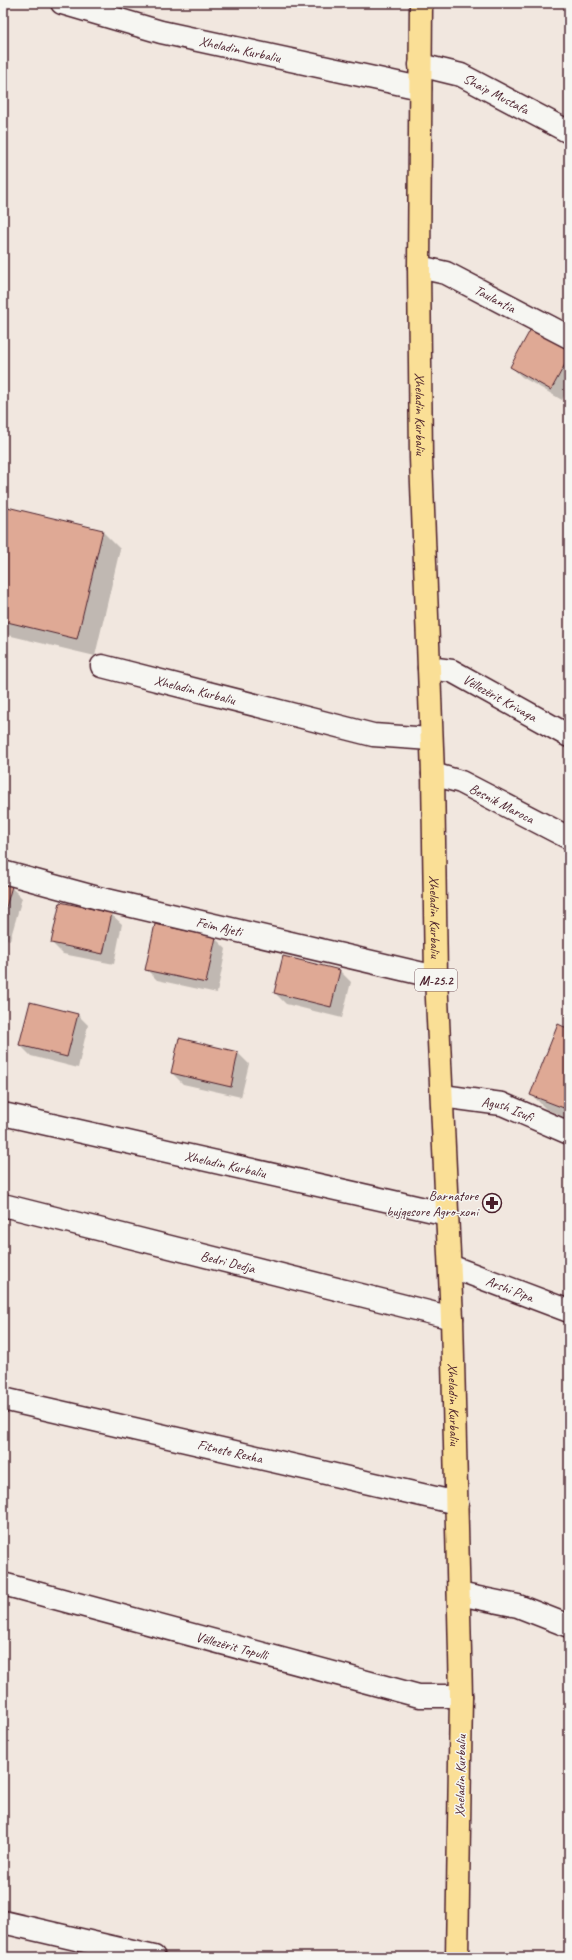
<svg xmlns="http://www.w3.org/2000/svg" width="572" height="1960" viewBox="0 0 572 1960" font-family="Caveat,sans-serif">
  <style>
    .shadow { fill: #0003 }
    .building { fill: #dfa995; stroke: #4a1f2b }
    .lines { fill: none; stroke-linecap: round; stroke-linejoin: round }
    .minor-casing { stroke: #4a1f2b; stroke-width: 25 }
    .major-casing { stroke: #4a1f2b; stroke-width: 25 }
    .minor { stroke: #f6f6f2; stroke-width: 22 }
    .major { stroke: #fadf96; stroke-width: 22 }
    .labels { text-anchor: middle; stroke-width: 3; stroke-linejoin: round; paint-order: stroke }
    .shield { fill: #f6f6f2; stroke: #7e6067; stroke-width: 1 }
    .shield-label { font-size: 13px; font-weight: bold; fill: #4a1f2b }
    .street-label { font-size: 14px; fill: #4a1f2b; stroke: #f6f6f2 }
    .poi-label { font-size: 14px; fill: #4a1f2b; stroke: #f6f6f2; text-anchor: end }
  </style>
  <rect width="100%" height="100%" fill="#f1e7df"/>
  <filter id="ink" filterUnits="userSpaceOnUse"><feTurbulence type="fractalNoise" baseFrequency=".025" numOctaves="2"/><feDisplacementMap in="SourceGraphic" scale="8" xChannelSelector="R" yChannelSelector="G"/><feConvolveMatrix kernelMatrix="1 2 1 2 8 2 1 2 1" color-interpolation-filters="sRGB"/></filter>
  <g filter="url(#ink)">
    <!-- shadow -->
    <path class="shadow" d="M569,346v41l-7,13 -40,-23 -11,-10z
      M3,507l99,24 18,18 -25,107 -92,-22z
      M3,885l8,2 11,11 -12,42 -7,-2z
      M111,914l11,10 -8,40 -51,-10 -11,-11z
      M215,938l11,11 -9,44 -60,-13 -11,-11z
      M284,957l56,14 11,11 -9,36 -56,-14 -11,-11z
      M77,1014l11,11 -10,43 -47,-12 -11,-11z
      M569,1030v89l-23,-10 -15,-15z
      M180,1039l58,14 11,11 -8,33 -58,-13 -11,-11z"/>
    <!-- building -->
    <path class="building" d="M533,325l36,20v12l-18,33 -41,-23z
      M3,506l100,24 -26,109 -74,-18z
      M3,884l9,2 -9,32z
      M60,902l52,11 -9,41 -52,-11z
      M155,924l61,13 -10,46 -61,-13z
      M283,956l57,14 -9,37 -57,-14z
      M30,1002l48,12 -11,43 -48,-12z
      M558,1024l11,5v81l-39,-15z
      M179,1038l59,14 -7,35 -60,-14z"/>
    <g class="lines">
      <!-- minor casing -->
      <g class="minor-casing">
        <g id="minor">
          <path id="s1" d="M62,3l99,29 259,56"/>
          <path id="s2" d="M420,65l41,10 108,57"/>
          <path id="s3" d="M419,267l27,6 123,64"/>
          <path id="s4" d="M102,666l271,69 57,4"/>
          <path id="s5" d="M429,668l23,3 117,65"/>
          <path id="s6" d="M433,774l28,8 108,56"/>
          <path id="s7" d="M3,872l95,26 338,79"/>
          <path id="s8" d="M442,1096l60,8 67,29"/>
          <path id="s9" d="M3,1114l444,100"/>
          <path id="s10" d="M3,1205l449,113"/>
          <path id="s11" d="M450,1266l119,45"/>
          <path id="s12" d="M3,1399l454,104"/>
          <path id="s13" d="M3,1584l416,112h42"/>
          <path d="M459,1594l59,12 51,20"/>
          <path d="M3,1922l151,35"/>
        </g>
      </g>
      <!-- major casing -->
      <g class="major-casing">
        <g id="major">
          <path id="s14" d="M421,3l-2,264 2,191 12,316 3,203 16,341 9,378 -4,261"/>
        </g>
      </g>
      <!-- minor -->
      <use href="#minor" class="minor"/>
      <!-- major -->
      <use href="#major" class="major"/>
    </g>
  </g>
  <!-- icons -->
  <defs>
    <g id="pharmacy-ring" transform="scale(1)"><circle r="9.5" fill="#f6f6f2" stroke="#4a1f2b" stroke-width="1.5"/><path d="M-2-6h4v4h4v4h-4v4h-4v-4h-4v-4h4Z" fill="#4a1f2b"/></g>
  </defs>
  <g fill-rule="evenodd">
    <use href="#pharmacy-ring" x="492" y="1203"/>
  </g>
  <g class="labels">
    <!-- shield labels -->
    <rect class="shield" x="415" y="969" width="42" height="22" rx="3"/>
    <g class="shield-label">
      <text x="436" y="985">M-25.2</text>
    </g>
    <!-- street labels -->
    <g class="street-label">
      <text dy="5" stroke="none"><textPath href="#s1" startOffset="184">Xheladin Kurbaliu</textPath></text>
      <text dy="5" stroke="none"><textPath href="#s2" startOffset="82">Shaip Mustafa</textPath></text>
      <text dy="5" stroke="none"><textPath href="#s3" startOffset="83">Taulantia</textPath></text>
      <text dy="5" stroke="none"><textPath href="#s14" startOffset="411">Xheladin Kurbaliu</textPath></text>
      <text dy="5" stroke="none"><textPath href="#s4" startOffset="96">Xheladin Kurbaliu</textPath></text>
      <text dy="5" stroke="none"><textPath href="#s5" startOffset="78">Vëllezërit Krivaqa</textPath></text>
      <text dy="5" stroke="none"><textPath href="#s6" startOffset="75">Besnik Maroca</textPath></text>
      <text dy="5" stroke="none"><textPath href="#s14" startOffset="914">Xheladin Kurbaliu</textPath></text>
      <text dy="5" stroke="none"><textPath href="#s7" startOffset="223">Feim Ajeti</textPath></text>
      <text dy="5" stroke="none"><textPath href="#s8" startOffset="67">Agush Isufi</textPath></text>
      <text dy="5" stroke="none"><textPath href="#s9" startOffset="228">Xheladin Kurbaliu</textPath></text>
      <text dy="5" stroke="none"><textPath href="#s10" startOffset="232">Bedri Dedja</textPath></text>
      <text dy="5" stroke="none"><textPath href="#s11" startOffset="64">Arshi Pipa</textPath></text>
      <text dy="5" stroke="none"><textPath href="#s14" startOffset="1402">Xheladin Kurbaliu</textPath></text>
      <text dy="5" stroke="none"><textPath href="#s12" startOffset="233">Fitnete Rexha</textPath></text>
      <text dy="5" stroke="none"><textPath href="#s13" startOffset="237">Vëllezërit Topulli</textPath></text>
      <text transform="translate(460 1776) rotate(-89)" y="5">Xheladin Kurbaliu</text>
    </g>
    <!-- poi labels -->
    <g class="poi-label">
      <text x="478" y="1200">Barnatore<tspan x="478" dy="16">bujqesore Agro-xoni</tspan></text>
    </g>
  </g>
  <!-- margin -->
  <rect width="572" height="1960" fill="none" stroke="#f6f6f2" stroke-width="16"/>
  <rect x="8" y="8" width="556" height="1944" fill="none" stroke="#4a1f2b" stroke-width="1.5" filter="url(#ink)"/>
</svg>
